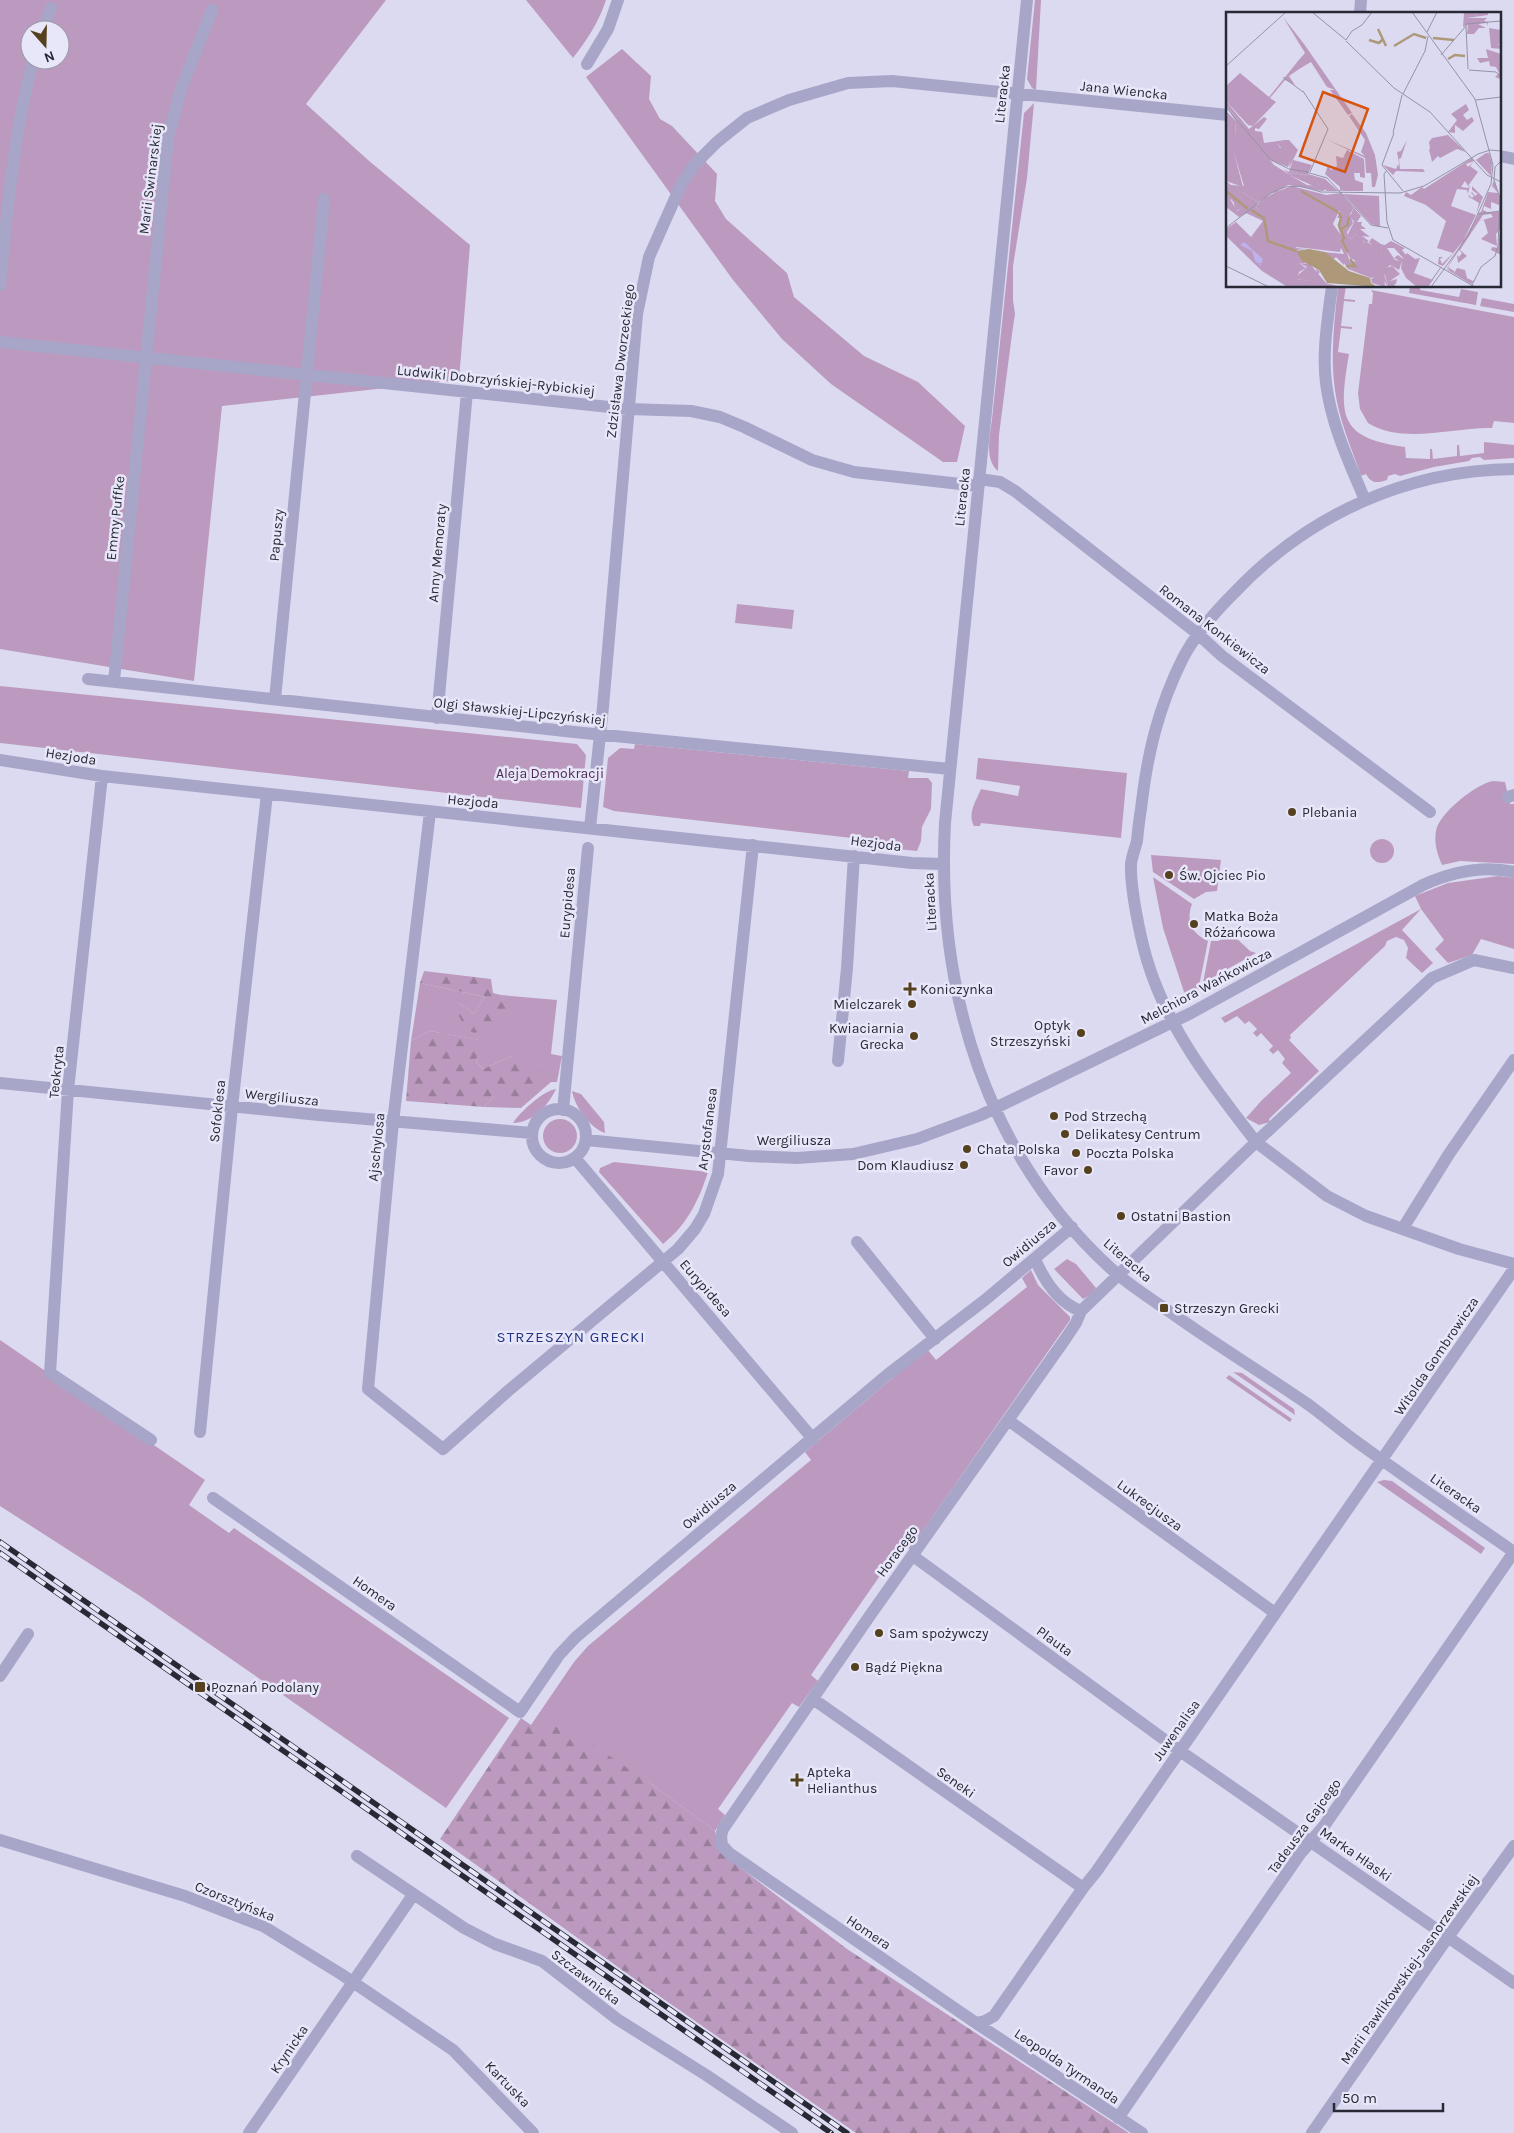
<svg xmlns="http://www.w3.org/2000/svg" width="1514" height="2133" viewBox="0 0 1514 2133" font-family="Karla,sans-serif">
  <style>
    .green { fill: #bc9abf; fill-rule: evenodd }
    .forest { fill: url(#forest-firs) }
    .lines { fill: none; stroke-linecap: round; stroke-linejoin: round }
    .minor { stroke: #a7a6c8; stroke-width: 12 }
    .rail-casing { stroke: #272935; stroke-width: 5.5 }
    .rail { stroke: #e8e6f9; stroke-width: 4; stroke-dasharray: 11; stroke-linecap: butt }
    .poi-dot { fill: #55411e; stroke: #e8e6f9; stroke-width: 2 }
    .labels { text-anchor: middle; stroke-width: 5; stroke-linejoin: round; paint-order: stroke }
    .street-label { font-size: 14px; fill: #272935; stroke: #e8e6f9 }
    .park-label { font-size: 14px; fill: #502b52; stroke: #e8e6f9 }
    .poi-label { font-size: 14px; fill: #272935; stroke: #e8e6f9; text-anchor: start }
    .neighbourhood-label { font-size: 15px; letter-spacing: 1px; fill: #223482; stroke: #e8e6f9 }
    .inset-river { fill: none; stroke: #ad997a; stroke-width: 2.5 }
    .inset-road { fill: none; stroke: #9493a6; stroke-width: 1 }
    .view { fill: #d55410; fill-opacity: 0.15; stroke: #d55410; stroke-width: 2.5 }
    .inset-edge { fill: none; stroke: #272935; stroke-width: 2.5 }
  </style>
  <defs>
    <pattern id="forest-firs" width="22" height="20" patternUnits="userSpaceOnUse" patternTransform="scale(1.25)"><rect width="22" height="20" fill="#bc9abf"/><path d="M5 1l3.5 6h-7zM16 11l3.5 6h-7z" fill="#997e9c"/></pattern>
  </defs>
  <rect width="100%" height="100%" fill="#dcdaf1"/>
  <!-- green -->
  <path class="green" d="M0,0h386l-80,104 62,56 102,85 -11,135 -237,26 -28,275 -194,-32zM30,30h30v30h-30z
    M526,0h80c-7,22 -19,40 -33,58z
    M1035,0h6l-5,90 -4,-2 -5,-9z
    M622,49l29,27 -2,23 11,20 12,7 45,48 -2,27 11,18 61,54 7,24 70,59 54,26 47,44 -8,36h-14l-112,-78 -49,-45 -49,-59 -147,-203z
    M1034,103l-7,75 -14,88v34l2,14 -3,20 -13,101 -1,36c-14,-12 -8,-35 -6,-52l32,-306z
    M1338,286h8l-2,13 11,1v2l-11,-1 -3,25 11,1v2l-11,-1 -3,24 11,2c-10,60 -12,84 56,93l1,11 24,1v-10h2l1,10 24,-3v-11h2l1,11 24,-3v-11l30,3v13l-30,2 -4,-3 -8,1 -3,3 -35,6 -34,9 -5,-2 -7,2 -1,4c-9,3 -16,4 -21,-6l-5,2c-8,-24 -19,-49 -24,-74 -8,-39 -3,-77 1,-116z
    M1410,286h10v4l39,7 2,-8 17,3 -2,13 -67,-12z
    M1371,290l143,27v106l-20,-2 -2,7c-39,-1 -88,17 -124,-5l-8,-14 -2,-16 11,-89h3l1,-11z
    M1482,298l32,6v8l-34,-6z
    M737,604l57,6 -2,19 -57,-6z
    M0,686l577,58 9,11 -5,53 -581,-65z
    M635,744l274,27 -1,7h20l4,5 -1,26 -9,18 -1,14 -4,10 -30,-3v-6l-273,-31 -11,-4 5,-49 12,-10 14,1z
    M978,758l149,15 -6,65 -140,-15 -1,3h-6c-7,-12 2,-25 7,-37l37,7 2,-10 -44,-7z
    M1493,781l12,1 5,22h4v60l-54,-3 -18,4c-5,-12 -8,-21 -6,-34 3,-18 40,-47 57,-50z
    M1370 851a12 12 0 1 1 24 0a12 12 0 1 1-24 0Z
    M1151,855l70,5 -4,31 -11,1 -12,7 -41,-27z
    M1498,876l16,2v71l-33,-10 -9,16 -24,8 -13,-14 9,-9 -23,-31 -19,21 31,33 -11,10 -16,-15 2,-10 -4,-8 -8,-3 -9,4 -2,5 -95,89 1,3 -2,2 30,31 -50,48 1,3 -11,3 -13,-7 16,-18 29,-27 -9,-10 3,-4 -7,-9 -5,4 -4,-4 4,-4 -12,-13 -4,4 -4,-4 4,-4 -8,-8 -4,3 -8,-8 -12,7 -4,-5 200,-109 -6,-13 33,-13z
    M1153,877l39,27c-6,17 -1,29 16,37l-10,50 -12,7 -23,-70z
    M1232,934l18,17 6,2 -53,30 8,-42h7z
    M420,983l65,14 -11,17 -15,-11 7,27 41,-17 -6,-18 56,5 -6,54 11,2 -5,26h-6l-30,26 -37,-1 10,-11 18,-40 -29,13 -7,-7 3,-22 -49,-9 -19,10z
    M556,1089c-8,17 -24,34 -43,34 6,-10 31,-33 43,-34z
    M572,1091l9,3 23,28 1,11c-16,-6 -30,-26 -33,-42z
    M543 1136a17 17 0 1 1 34 0a17 17 0 1 1-34 0Z
    M614,1162l94,10c-9,28 -21,53 -45,72l-64,-72 1,-4z
    M1067,1259l9,5 20,24 -4,6 -9,5 -29,-30z
    M1031,1270l7,15 32,32v3l-160,229 -8,-5 -91,131 7,6 -19,26 -7,-4 -74,106 7,6 -10,16 -65,-48 -119,-58 43,-63 14,-16 223,-186 -6,-8 122,-103 9,11 91,-73 -5,-9z
    M0,1340l205,140 -16,25 40,28 5,-5 275,190 -63,90 -306,-212 -140,-90z
    M1233,1372l9,1 52,36 1,6z
    M1229,1375l63,44 -2,3 -64,-44z
    M1384,1480l8,1 93,67 -4,6 -104,-72z"/>
  <!-- forest -->
  <path class="forest" d="M424,971l67,8 2,14 8,2 7,18 -33,20 -9,-3 -12,-24 5,-3 15,11 11,-17 -65,-14z
    M430,1031l50,9 -4,22 7,7 29,-13 27,13c0,29 -12,26 -36,32l-9,-5 -10,11 -78,-6 5,-60z
    M521,1718l10,7 35,2 84,56 65,48 2,16 4,6 126,96 282,184h-273l-227,-158 -189,-136z"/>
  <g class="lines">
    <!-- minor -->
    <path class="minor" d="M1027,0l-82,823c-9,169 42,336 172,451 18,15 37,27 56,40 45,32 91,60 136,91 19,14 36,29 55,42 49,36 100,70 150,105
      M1360,14l1,-14
      M43,30l8,-22
      M587,64l21,-35 10,-29
      M1500,156l14,3
      M0,285c7,-76 14,-151 33,-225
      M1332,286c-4,32 -10,65 -6,97 5,41 23,79 39,117
      M0,342l628,67 63,2 29,6 24,10 68,33 42,12 124,14
      M1514,469c-108,1 -206,46 -280,124 -20,20 -38,40 -51,65 -25,50 -36,97 -42,151 -2,11 -3,22 -4,32 -2,8 -5,15 -6,23 -1,24 9,72 16,96 21,70 65,125 109,182l176,-164 42,-18 40,8
      M979,479l21,3 15,9 183,143 24,22 208,156
      M88,679l486,53 376,37
      M114,681l54,-543 13,-49 31,-79
      M275,699l49,-500
      M437,718l30,-326
      M0,760l102,16 810,87 31,1
      M102,776l-34,314 -18,283 101,67
      M1508,797l6,-2
      M430,812l-37,310 -25,267 75,60 65,-58 170,-142 17,-20 9,-15 14,-40 35,-329
      M590,828l13,-121 34,-393 12,-57 32,-72 13,-20 23,-23 30,-24 42,-18 59,-17 44,-2 336,34
      M838,1061l9,-93 7,-112
      M0,1083l319,32 213,18
      M532 1136a27 27 0 1 1 54 0a27 27 0 1 1-54 0Z
      M563,1110l25,-262
      M586,1140l163,16 48,2 56,-4 64,-15 64,-24 210,-102 232,-128c29,-13 59,-20 91,-13
      M575,1158l238,281
      M1403,1228l46,-74 65,-94
      M857,1242l78,97
      M1035,1259c9,21 24,44 46,52
      M1514,1264l-55,-15 -93,-33 -39,-20 -71,-54 -175,169 -5,12 -10,15 -195,276 -148,215 -2,7 1,9 7,8 247,170 9,-2 9,-5 89,-128 13,-16 418,-603
      M1008,1420l267,193
      M200,1432l32,-325 35,-313
      M213,1498l307,214 39,-57 17,-18 311,-262 98,-75 87,-73
      M913,1556l267,195 334,232
      M0,1676l28,-42
      M813,1699l270,189
      M0,1840l185,56 78,30 78,48 112,76 80,83
      M357,1856l107,72 31,16 47,17 75,58 89,56 86,58
      M976,2023l166,110
      M1118,2118l182,-264 24,-28 190,-274
      M249,2133l164,-238
      M1312,2133l136,-196 66,-91"/>
    <!-- rail casing -->
    <g class="rail-casing">
      <path id="rail" d="M0,1542l847,591
        M0,1553l831,580"/>
    </g>
    <!-- rail -->
    <use href="#rail" class="rail"/>
  </g>
  <!-- markers -->
  <g class="poi-dot">
    <circle cx="1292" cy="812" r="5"/>
    <circle cx="1169" cy="875" r="5"/>
    <circle cx="1194" cy="924" r="5"/>
    <path d="M907.5 981.5h5v5h5v5h-5v5h-5v-5h-5v-5h5z"/>
    <circle cx="912" cy="1004" r="5"/>
    <circle cx="1081" cy="1033" r="5"/>
    <circle cx="914" cy="1036" r="5"/>
    <circle cx="1054" cy="1116" r="5"/>
    <circle cx="1065" cy="1134" r="5"/>
    <circle cx="967" cy="1149" r="5"/>
    <circle cx="1076" cy="1153" r="5"/>
    <circle cx="964" cy="1165" r="5"/>
    <circle cx="1088" cy="1170" r="5"/>
    <circle cx="1121" cy="1216" r="5"/>
    <rect x="1159" y="1303" width="10" height="10" rx="2.5"/>
    <circle cx="879" cy="1633" r="5"/>
    <circle cx="855" cy="1667" r="5"/>
    <rect x="194" y="1681" width="12" height="12" rx="2.5"/>
    <path d="M794.5 1772.5h5v5h5v5h-5v5h-5v-5h-5v-5h5z"/>
  </g>
  <g class="labels">
    <!-- street labels -->
    <g class="street-label">
      <text transform="translate(1124 90) rotate(6)" y="5">Jana Wiencka</text>
      <text transform="translate(1002 94) rotate(-84)" y="5">Literacka</text>
      <text transform="translate(150 179) rotate(-83)" y="5">Marii Swinarskiej</text>
      <text transform="translate(620 361) rotate(-83)" y="5">Zdzisława Dworzeckiego</text>
      <text transform="translate(496 380) rotate(6)" y="5">Ludwiki Dobrzyńskiej-Rybickiej</text>
      <text transform="translate(962 497) rotate(-84)" y="5">Literacka</text>
      <text transform="translate(115 518) rotate(-84)" y="5">Emmy Puffke</text>
      <text transform="translate(276 535) rotate(-85)" y="5">Papuszy</text>
      <text transform="translate(437 553) rotate(-85)" y="5">Anny Memoraty</text>
      <text transform="translate(1215 629) rotate(38)" y="5">Romana Konkiewicza</text>
      <text transform="translate(520 711) rotate(6)" y="5">Olgi Sławskiej-Lipczyńskiej</text>
      <text transform="translate(71 756) rotate(9)" y="5">Hezjoda</text>
      <text transform="translate(473 801) rotate(5)" y="5">Hezjoda</text>
      <text transform="translate(876 843) rotate(7)" y="5">Hezjoda</text>
      <text transform="translate(930 902) rotate(-93)" y="5">Literacka</text>
      <text transform="translate(567 903) rotate(-85)" y="5">Eurypidesa</text>
      <text transform="translate(1206 986) rotate(-28)" y="5">Melchiora Wańkowicza</text>
      <text transform="translate(56 1072) rotate(-84)" y="5">Teokryta</text>
      <text transform="translate(282 1097) rotate(6)" y="5">Wergiliusza</text>
      <text transform="translate(217 1111) rotate(-84)" y="5">Sofoklesa</text>
      <text transform="translate(707 1129) rotate(-83)" y="5">Arystofanesa</text>
      <text x="794" y="1145">Wergiliusza</text>
      <text transform="translate(376 1147) rotate(-84)" y="5">Ajschylosa</text>
      <text transform="translate(1029 1243) rotate(-40)" y="5">Owidiusza</text>
      <text transform="translate(1128 1260) rotate(41)" y="5">Literacka</text>
      <text transform="translate(706 1288) rotate(49)" y="5">Eurypidesa</text>
      <text transform="translate(1436 1356) rotate(-56)" y="5">Witolda Gombrowicza</text>
      <text transform="translate(1456 1493) rotate(35)" y="5">Literacka</text>
      <text transform="translate(709 1505) rotate(-40)" y="5">Owidiusza</text>
      <text transform="translate(1150 1505) rotate(36)" y="5">Lukrecjusza</text>
      <text transform="translate(897 1551) rotate(-54)" y="5">Horacego</text>
      <text transform="translate(375 1593) rotate(35)" y="5">Homera</text>
      <text transform="translate(1055 1641) rotate(36)" y="5">Plauta</text>
      <text transform="translate(1176 1730) rotate(-55)" y="5">Juwenalisa</text>
      <text transform="translate(956 1782) rotate(35)" y="5">Seneki</text>
      <text transform="translate(1304 1826) rotate(-54)" y="5">Tadeusza Gajcego</text>
      <text transform="translate(1356 1854) rotate(35)" y="5">Marka Hłaski</text>
      <text transform="translate(235 1901) rotate(22)" y="5">Czorsztyńska</text>
      <text transform="translate(869 1932) rotate(34)" y="5">Homera</text>
      <text transform="translate(1409 1969) rotate(-55)" y="5">Marii Pawlikowskiej-Jasnorzewskiej</text>
      <text transform="translate(586 1977) rotate(37)" y="5">Szczawnicka</text>
      <text transform="translate(289 2049) rotate(-56)" y="5">Krynicka</text>
      <text transform="translate(1067 2066) rotate(34)" y="5">Leopolda Tyrmanda</text>
      <text transform="translate(508 2084) rotate(46)" y="5">Kartuska</text>
    </g>
    <!-- park labels -->
    <g class="park-label">
      <text x="550" y="778">Aleja Demokracji</text>
    </g>
    <!-- poi labels -->
    <g class="poi-label">
      <text x="1302" y="817">Plebania</text>
      <text x="1179" y="880">Św. Ojciec Pio</text>
      <text x="1204" y="921">Matka Boża<tspan x="1204" dy="16">Różańcowa</tspan></text>
      <text x="920" y="994">Koniczynka</text>
      <text x="902" y="1009" text-anchor="end">Mielczarek</text>
      <text x="1071" y="1030" text-anchor="end">Optyk<tspan x="1071" dy="16">Strzeszyński</tspan></text>
      <text x="904" y="1033" text-anchor="end">Kwiaciarnia<tspan x="904" dy="16">Grecka</tspan></text>
      <text x="1064" y="1121">Pod Strzechą</text>
      <text x="1075" y="1139">Delikatesy Centrum</text>
      <text x="977" y="1154">Chata Polska</text>
      <text x="1086" y="1158">Poczta Polska</text>
      <text x="954" y="1170" text-anchor="end">Dom Klaudiusz</text>
      <text x="1078" y="1175" text-anchor="end">Favor</text>
      <text x="1131" y="1221">Ostatni Bastion</text>
      <text x="1174" y="1313">Strzeszyn Grecki</text>
      <text x="889" y="1638">Sam spożywczy</text>
      <text x="865" y="1672">Bądź Piękna</text>
      <text x="211" y="1692">Poznań Podolany</text>
      <text x="807" y="1777">Apteka<tspan x="807" dy="16">Helianthus</tspan></text>
    </g>
    <!-- neighbourhood labels -->
    <g class="neighbourhood-label">
      <text x="571" y="1342">STRZESZYN GRECKI</text>
    </g>
  </g>
  <!-- overview -->
  <g transform="translate(1226 12)">
    <rect width="275" height="275" fill="#dcdaf1"/>
    <path d="M250,0v3l1,-3h11v3l-21,3h20l-3,3 4,1v4l-1,-3 -9,1 8,4h-7l-5,6h-7l1,-9 -5,2 1,-14zM263,16l12,2v14l-4,1h4v4l-10,-1zM260,37l15,5 -1,25 -5,-2 4,-4 -3,-6 -6,-1 -1,-5 -9,2 -3,-5h11zM72,49l4,6 -13,9 6,9 -10,-5 -15,18 9,6 -3,-2 -23,24 -5,-1 -22,-24v-15l14,-13 29,24zM240,92l3,6 -6,5 4,5 5,-3 2,4 -11,10 -8,-6v8l-7,-1 9,-12 -6,-6zM0,99l10,10 -2,32 9,34 -17,-6zM126,102l14,19 9,22 3,20 -3,12h-3l-1,-14h-5l-1,-15 -39,-19 39,17 -4,-4 4,-12 -16,-24zM55,128h8l9,10 -9,18 1,-15 -3,-8 -4,4 -5,-4 7,-5zM181,128l-6,18 -2,1 1,10h23l2,3 -29,-1 -3,4 -10,-10 13,4 2,-5v4l1,-5 -2,-11 4,-1zM219,129l8,8 -13,2 -8,10 -3,-11 5,-8zM121,138l17,9 1,19 -5,-1v-4h-6l1,7 8,3v8h-37l1,-3h-4l-11,-12 8,10 -2,2 -27,-12 1,-3 18,3 -19,-5 -1,4 -7,-6 6,3 4,-12 19,5 -4,9 17,5 12,11 8,1 -5,-1v-3l-15,-13 3,-9 3,5 6,-4 -1,-10 7,2zM246,146l2,3 -8,3 2,3 6,-6 -4,5 8,6 -10,14 -3,-5 -4,6 7,1 2,-3 -2,9 4,4 2,-2 -3,-3 1,-1 3,4 3,-3h-2l-4,-3v-4l11,11 8,-19 -15,36 3,-11 -10,-6 -2,-7 -10,-1 -6,17 25,9 -13,26 -20,25 -5,-2 1,-7h4l-3,2 2,5 11,-11 -16,-5 9,-27 -20,-16 -22,-9 2,-4 5,3 11,-8 2,2zM0,180l11,19 9,-5 -4,-3v-11l16,10 -5,8 -14,7 -13,-10zM43,185l26,51 12,1 -11,1 1,26 10,-9 -8,-4 11,1 16,19 11,3 -40,-7 1,8 -12,-1 -24,-15 -36,-35v-7l10,-7 15,15 12,-16 -1,-12 -3,-3v4l-4,-4zM128,196l7,8 -4,6h5l-1,3 5,4h-6l10,8 -8,-1 7,5 -6,3 1,-4 -8,-6 -5,5 -4,-3 7,-14 -4,-6zM254,200h21v43l-10,-5 1,-3 6,1 2,-18 -4,4 1,12 -16,-7 7,-6 -4,-13 -5,1 14,-4 -2,-3 -8,1 -23,35 7,6 -9,7 -1,-8 2,2 3,-4 -3,-3 -11,17 6,4v2l3,-5 8,2 2,8 6,3 3,-2 -5,5 -25,-15 5,1 -4,-2zM116,231l5,10 -3,12 -8,-8 -2,2 -11,-7 21,2 -4,-8zM155,232l3,1v24l8,-3 8,8 -10,7 -6,-7 4,13 -6,-9zM181,241l8,6 5,-1 -6,15 19,7 -5,7h-11l-11,-9 -5,-10 1,-6 -8,-4 4,-3 5,4z" fill="#bc9abf"/>
    <path d="M57,5l21,27 48,69 -4,2 -18,-25h5l-8,-3 -16,-25 -12,7 -2,-7 8,-9zM0,89l23,28 15,-12 3,2 -8,10 -4,-1v3l7,1 2,11 21,-3 -1,4h-6l2,4 9,-5 2,2 -3,2 4,7 -4,13 -18,-7 4,5 16,10 1,-4 21,5 16,13 -6,2 -34,-6 -30,17 -16,-10v6l-6,-4 -2,9 -3,-4 -5,7v-9l9,-5 -7,-5 -2,-6 5,4 13,1 -10,-33 -8,10v-35l9,9 1,-16 -10,-14 22,25 -22,-26zM66,161l19,3 9,10 -13,-1 -16,-9zM222,123l18,17 -9,-3 -17,9 -2,-2 -6,6 -3,-20 3,-4zM218,130l4,7h-8l-7,8 -3,-7 5,-7zM260,141h3l3,10 -1,13 -15,-16zM268,168l7,23 -2,2 -8,-3v7l-7,-3 -1,4 4,2h-6l7,-20 10,1 -6,-7zM66,174l34,9 15,-2 13,15 -4,6 3,9 -6,9 1,5 3,2 5,-5 8,5 -1,5 4,-2 5,3 -3,-3 3,-4 9,6 4,43 -13,-4 -1,-4 4,-2 -4,1 -23,-9 -6,-9 5,-7 3,9 6,-1 -6,-3 -8,-15 -2,9 -44,-5 9,16h-6l7,5 -7,4 -1,4 -21,-5 11,1v-3l5,-1 -8,-9 5,-7 -27,-7v-24l-17,-8 9,-7 4,4v-7l11,-9zM113,199l4,2 5,13 -2,3 -8,-2 3,8 -8,-11zM117,182l36,2 1,31 -9,-3zM165,229l14,7 -3,2 4,5 -2,4 -10,-11h-7l8,12 7,1 -3,9 -9,-5 -5,5 5,11 7,-2 -1,5h-2l2,3h-8l-4,-16 -1,-25zM46,238l12,2 -6,16 -11,-5zM90,256l4,4 -3,3 9,9 17,3h-50l-14,-10 33,4 2,-3 -5,1 8,-4z" fill="#bc9abf" fill-rule="evenodd"/>
    <path d="M0,173l9,4 -1,6 2,-3 11,12 6,1 -18,6 -2,-15 -7,1zM83,180l12,9 16,6 -4,3 -16,-3zM115,199l8,6 -3,12 -9,-4 4,-2v-5h-4z" fill="#bc9abf"/>
    <path d="M18,230l19,17 -1,4h-5l4,1v2l-11,-9 5,4 -3,-10 -12,-6z" fill="#beb1ec"/>
    <path d="M83,237l16,3 24,19 21,7 1,5 6,4 -50,-4 -8,-13 -17,-9 -6,-10z" fill="#ad997a"/>
    <path class="inset-river" d="M152,17l8,17M207,26l21,2M143,28l10,3 4,-4M168,34l20,-12 12,4M222,47l7,-4 10,1M0,179l22,18M75,179l37,21M25,198l13,8 4,23 28,10M113,200l2,6 -2,7 5,13 -2,3 6,11M115,217l6,-3 2,-9M120,254h9l-5,-7"/>
    <path class="inset-road" d="M86,0l34,28M186,0l63,87 18,66 -2,19 -23,52 -37,51M240,12l35,-3M240,14l2,43M201,20l10,-20M120,28l6,-9 10,-6 10,-13M120,29l48,47 36,24 57,63 14,7M215,43l25,-29M0,54l60,-54M243,58l27,2 5,5M57,65l20,15M77,79l25,38 -18,43M177,82l22,-43 3,-15M250,88l25,-3M0,95l45,53 18,9M167,121l9,-38M168,121l-12,32 21,26M63,157l19,3M161,158l-3,4 3,48 6,18 82,47M80,160l21,6 44,47 17,3M252,202l23,-3M0,216l45,-35 14,-6 15,-1 21,6 79,1 24,-7 54,-32 12,-4 11,1M0,254l43,21M206,268l9,-13M245,275l10,-20 14,-11 3,-10 2,-48 -6,-18 1,-13 6,-6"/>
    <path class="view" d="M97,80l45,17 -23,63 -45,-16z"/>
    <rect width="275" height="275" class="inset-edge"/>
  </g>
  <!-- north arrow -->
  <g transform="translate(45 45) rotate(160)"><circle r="24" fill="#e8e6f9" stroke="#9b9aab"/>
  <path d="M0-4L9 19L0 12L-9 19Z" fill="#55411e"/>
  <text y="-8" font-size="14" font-weight="bold" text-anchor="middle" fill="#272935">N</text>
  </g>
  <!-- scale -->
  <path d="M1334 2103v8h109v-8" fill="none" stroke="#272935" stroke-width="2.5"/>
  <text x="1342" y="2103" font-size="15" fill="#272935" stroke="#e8e6f9" stroke-width="4" paint-order="stroke">50 m</text>
</svg>
